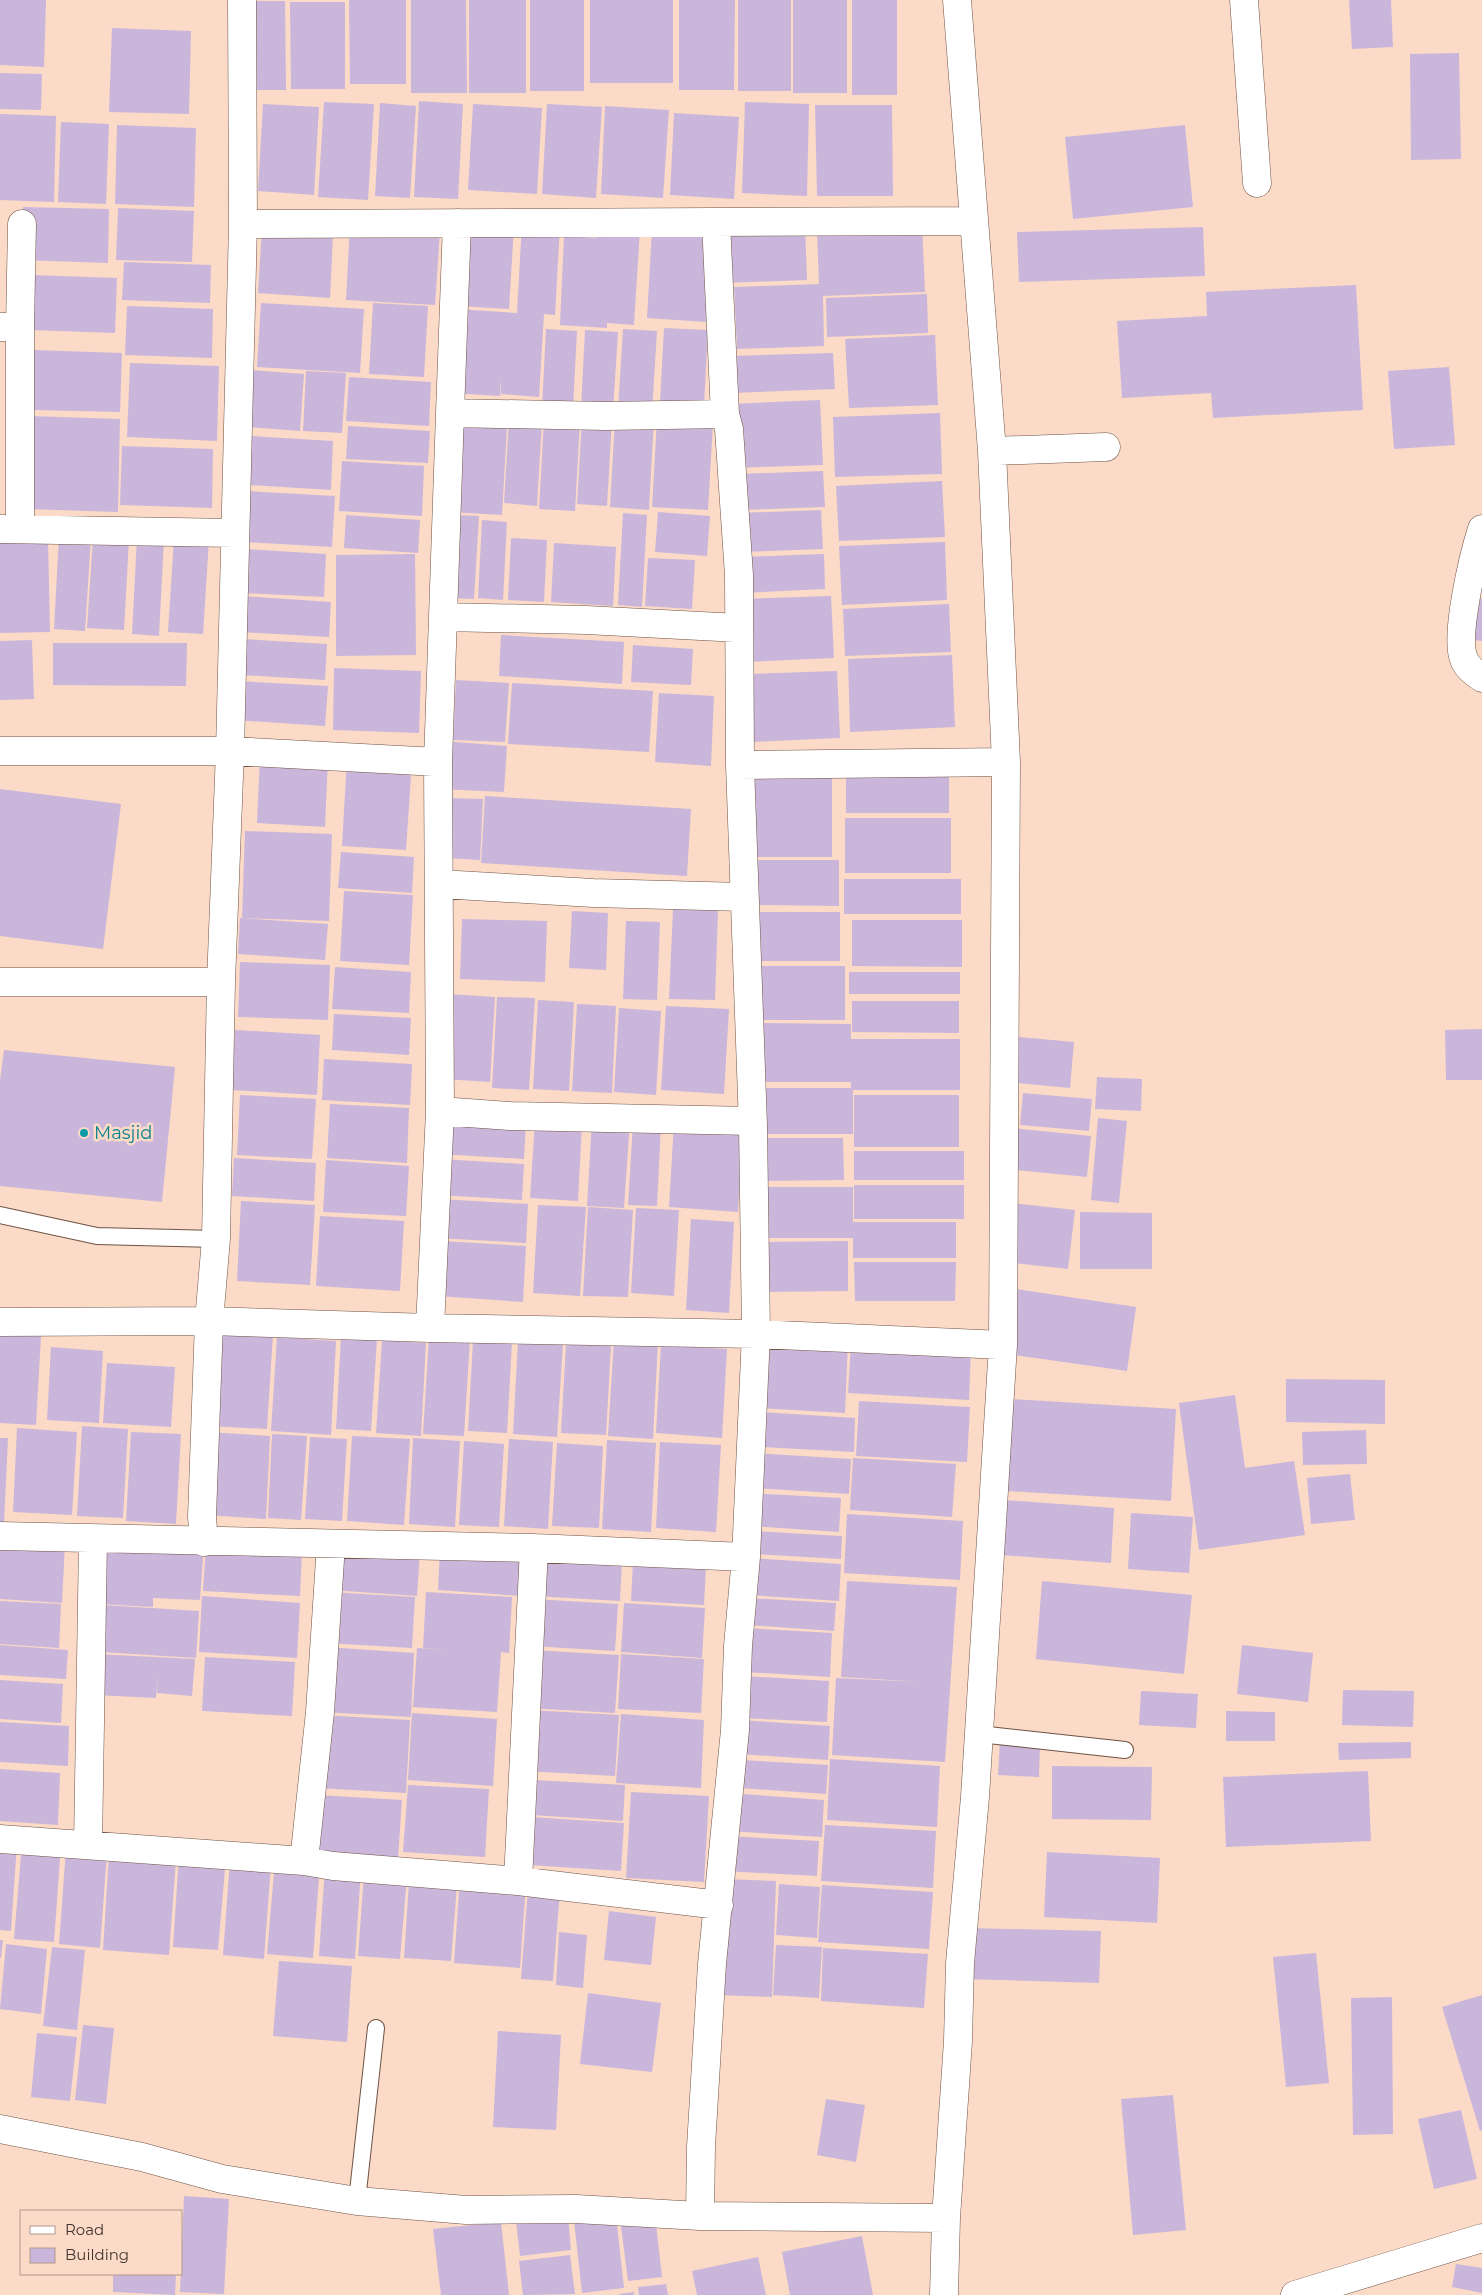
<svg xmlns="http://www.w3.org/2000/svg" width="1482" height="2295" viewBox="0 0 1482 2295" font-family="Montserrat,sans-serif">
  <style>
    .building { fill: #cab6da }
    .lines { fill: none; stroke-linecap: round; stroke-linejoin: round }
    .lane-casing { stroke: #6f5343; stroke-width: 18 }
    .street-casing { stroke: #6f5343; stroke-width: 29 }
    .highway-casing { stroke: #6f5343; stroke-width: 29 }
    .lane { stroke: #fff; stroke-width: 16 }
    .street { stroke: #fff; stroke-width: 28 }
    .highway { stroke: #fff; stroke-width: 28 }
    .culture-dot { fill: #0f9aa8; stroke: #fbdac8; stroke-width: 2 }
    .labels { text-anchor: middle; stroke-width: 5; stroke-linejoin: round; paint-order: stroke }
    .culture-label { font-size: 18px; fill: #0d838f; stroke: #fbdac8; text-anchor: start }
  </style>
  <rect width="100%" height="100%" fill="#fbdac8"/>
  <!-- building -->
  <path class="building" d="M0,0h46l-2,67 -44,-2z
    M349,0h57v84h-56z
    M411,0h55l1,93h-56z
    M469,0h57v93h-57z
    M530,0h54v91h-54z
    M590,0h83v83h-83z
    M679,0h56l-1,90h-55z
    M738,0h53v91h-53z
    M793,0h54v93h-54z
    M852,0h45v95h-45z
    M1349,0h42l2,47 -41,2z
    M250,1h35l1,89h-36z
    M290,2h55v87h-54z
    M112,28l79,3 -2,83 -80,-2z
    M1459,53l2,106 -50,1 -1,-106z
    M0,73l42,1 -1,36 -41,-1z
    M419,101l44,3 -5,95 -44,-2z
    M324,102l50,2 -6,96 -50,-3z
    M745,102l64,2 -2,92 -65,-3z
    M380,103l36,3 -6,92 -35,-2z
    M263,104l56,3 -5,88 -56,-4z
    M473,104l69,4 -5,86 -69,-4z
    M547,104l55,3 -6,91 -54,-4z
    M815,105h77l1,91h-76z
    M605,106l64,4 -6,88 -62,-4z
    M674,113l65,4 -5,82 -64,-4z
    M0,114l56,2 -2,86 -54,-2z
    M61,122l48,2 -3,80 -48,-2z
    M117,125l79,3 -2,79 -79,-3z
    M1185,125l8,82 -120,12 -8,-82z
    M23,207l86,2 -1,54 -87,-3z
    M118,208l76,3 -2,51 -76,-2z
    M522,223l38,3 -5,89 -11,-1 -5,83 -38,-3v-17l-1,19 -49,-3 5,-84 61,4z
    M463,224l51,3 -5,82 -51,-3z
    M805,225l2,55 -83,3 -2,-55z
    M922,225l3,67 -102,4 1,50 -87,3 -3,-62 85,-3 -2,-54z
    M350,226l90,5 -5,74 -89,-5z
    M597,227l43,3 -6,95 -27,-2v5l-47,-3 4,-89 33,2z
    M1203,227l2,49 -186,6 -2,-50z
    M262,229l71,5 -3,64 -72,-5z
    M652,229l59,3 -5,90 -59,-4z
    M124,262l87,3 -1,38 -88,-3z
    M32,275l85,3 -2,55 -85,-3z
    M1356,285l7,125 -150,8 -2,-25 -89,5 -5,-77 90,-5 -1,-24z
    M927,294l1,39 -101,4 -1,-39z
    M261,303l103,6 -4,64 -103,-6z
    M373,303l55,3 -4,71 -55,-3z
    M127,306l86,3 -1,49 -87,-3z
    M664,328l44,2 -4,75 -44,-3z
    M546,329l31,2 -4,78 -31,-2z
    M623,329l34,2 -5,81 -34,-3z
    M585,330l33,2 -5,79 -32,-2z
    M935,335l3,70 -89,3 -4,-69z
    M34,350l88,3 -2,59 -87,-2z
    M833,353l2,36 -103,4 -1,-37z
    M130,363l89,3 -2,75 -90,-4z
    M1449,367l6,78 -61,4 -6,-78z
    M252,370l52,4 -4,57 -52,-4z
    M306,371l40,2 -4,60 -39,-2z
    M349,377l82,5 -2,44 -83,-5z
    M820,400l3,65 -90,3 -3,-64z
    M940,413l2,61 -107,3 -2,-60z
    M30,416l90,3 -2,93 -91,-3z
    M615,417l39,3 -5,90 -39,-3z
    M544,419l36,3 -5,89 -36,-2z
    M582,419l30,2 -5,85 -30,-2z
    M657,419l56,4 -5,87 -56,-3z
    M509,420l33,2 -5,84 -33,-3z
    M455,424l52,3 -5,88 -52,-3z
    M348,426l82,5 -2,32 -82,-4z
    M251,436l82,5 -2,49 -83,-5z
    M122,446l91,3 -1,59 -92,-3z
    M342,461l82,5 -2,50 -83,-5z
    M823,471l2,36 -86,3 -1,-36z
    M942,481l3,56 -106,4 -3,-55z
    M247,491l88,5 -3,51 -88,-5z
    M821,510l2,39 -82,3 -2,-39z
    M658,512l52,4 -3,40 -52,-4z
    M623,513l24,2 -5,92 -24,-2z
    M346,515l74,5 -2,33 -74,-5z
    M452,515l27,1 -5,83 -27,-1z
    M482,520l25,2 -4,78 -25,-2z
    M59,536l32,2 -6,93 -31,-2z
    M137,537l27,2 -5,97 -27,-2z
    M93,538l36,2 -5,90 -37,-2z
    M174,538l35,2 -6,94 -35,-2z
    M511,538l36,2 -3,62 -36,-2z
    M0,539h48l2,93 -50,1z
    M945,542l2,58 -105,5 -3,-59z
    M554,543l62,4 -3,59 -62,-4z
    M246,549l80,5 -2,43 -81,-4z
    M415,554l1,101 -80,1v-101z
    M824,554l1,35 -83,4 -1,-36z
    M648,558l47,2 -3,49 -47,-3z
    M242,596l89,6 -2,35 -89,-5z
    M831,596l3,62 -89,4 -3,-63z
    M1473,597l9,2v42l-15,-2z
    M949,604l2,48 -106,4 -2,-47z
    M501,635l123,7 -2,42 -123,-8z
    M243,639l84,5 -2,36 -84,-5z
    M32,640l2,59 -34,1v-59z
    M53,643h134l-1,43 -133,-1z
    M633,645l60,4 -2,36 -60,-3z
    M952,655l3,72 -105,5 -2,-73z
    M334,668l87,3 -2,62 -86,-3z
    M837,671l3,67 -88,4 -3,-68z
    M456,680l53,3 -4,59 -52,-2z
    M237,681l91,5 -3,40 -90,-6z
    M512,683l141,8 -4,61 -141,-8z
    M659,693l55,3 -3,70 -56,-4z
    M443,741l64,5 -3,46 -64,-3z
    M260,756l68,3 -3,68 -68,-4z
    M347,758l65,4 -6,88 -64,-4z
    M846,768l103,1v44h-103z
    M752,769h80v88h-80z
    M0,789l121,15 -18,145 -103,-13z
    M485,796l206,13 -4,67 -206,-13z
    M446,798l37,1 -3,61 -37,-2z
    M845,818h106v55h-106z
    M245,831l87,3 -3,87 -87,-3z
    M341,852l73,5 -2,36 -74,-5z
    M752,860h87v46l-87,-1z
    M844,879h117v35h-117z
    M344,891l69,4 -4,70 -69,-4z
    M673,909l45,1 -3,90 -46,-1z
    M572,911l36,2 -2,57 -37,-2z
    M752,912h88v49h-88z
    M240,918l88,6 -3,36 -87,-6z
    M462,919l85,2 -2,61 -85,-3z
    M852,920h110v47l-110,-1z
    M626,921l34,1 -3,78 -34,-1z
    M240,962l90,3 -2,55 -90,-3z
    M750,966h95v54h-94z
    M335,967l76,5 -2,41 -77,-4z
    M849,972h111v22h-111z
    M448,994l47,3 -5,85 -47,-3z
    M497,997l38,1 -6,92 -37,-2z
    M538,1000l36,2 -5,89 -36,-2z
    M852,1001h107v32l-107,-1z
    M577,1004l39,2 -4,87 -40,-2z
    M666,1006l63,3 -5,85 -63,-4z
    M619,1008l42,3 -5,84 -42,-3z
    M334,1014l77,4 -2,37 -77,-5z
    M758,1023l93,1v15h109v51h-107v44h-94v-46h92v-6h-93z
    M1482,1029v51h-36l-1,-50z
    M235,1030l85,5 -3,60 -85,-5z
    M1019,1037l55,5 -4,46 -53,-5z
    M4,1050l171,17 -13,135 -162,-16v-106z
    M324,1059l88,5 -2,41 -88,-5z
    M1097,1077l45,2 -1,32 -46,-2z
    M1023,1093l69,6 -3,32 -69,-6z
    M240,1095l76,4 -4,60 -75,-4z
    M854,1095h105v52h-105z
    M330,1104l79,4 -2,55 -80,-5z
    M442,1116l84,6 -2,37 -85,-5z
    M1098,1118l29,3 -8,82 -28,-3z
    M592,1119l38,2 -6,87 -37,-2z
    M535,1121l47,3 -4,77 -48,-3z
    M674,1122l69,5 -5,85 -69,-5z
    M633,1123l28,1 -4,82 -29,-1z
    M1010,1128l81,8 -4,41 -81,-8z
    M755,1138h88l1,42 -89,1z
    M854,1151h110v29h-110z
    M234,1158l82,5 -2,38 -82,-5z
    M441,1159l83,5 -2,36 -83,-5z
    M326,1160l83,6 -3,50 -83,-4z
    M854,1185h110v34h-110z
    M760,1187h93v35h103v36h-103v-20h-93z
    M439,1199l89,5 -2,39 -90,-5z
    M241,1201l74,4 -5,80 -73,-4z
    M1011,1203l64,7 -7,59 -63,-7z
    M538,1205l48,2 -6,89 -47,-3z
    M588,1207l45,3 -5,87 -45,-1z
    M636,1208l43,2 -5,86 -43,-3z
    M1080,1212l72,1v56h-72z
    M320,1216l84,5 -4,70 -84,-5z
    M691,1219l43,3 -5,91 -43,-3z
    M441,1241l85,5 -3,56 -85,-6z
    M848,1241v50l-90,1v-50z
    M854,1262h102l-1,39h-100z
    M1016,1289l120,18 -9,64 -120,-17z
    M215,1331l58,3 -6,95 -58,-3z
    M0,1333l41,3 -5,89 -36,-2z
    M277,1337l59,4 -5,94 -60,-4z
    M341,1337l36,2 -6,92 -35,-2z
    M429,1337l41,2 -6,97 -41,-2z
    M762,1337l86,6 -3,70 -87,-5z
    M614,1339l44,2 -5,98 -45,-3z
    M382,1340l44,3 -5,93 -45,-3z
    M473,1340l39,2 -5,91 -39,-2z
    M518,1341l45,3 -6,93 -44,-3z
    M851,1343l120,8 -2,49 -121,-7z
    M566,1344l45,2 -5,89 -45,-2z
    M661,1345l66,4 -5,89 -66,-5z
    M51,1347l52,4 -4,72 -52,-3z
    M107,1363l68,4 -4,60 -68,-4z
    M1286,1379l99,1v44l-99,-2z
    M1235,1395l10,73 49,-7 11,74 -106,15 -20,-147z
    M1011,1399l165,10 -5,92 -165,-10z
    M859,1401l111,6 -3,55 -111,-6z
    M762,1412l93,6 -1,34 -94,-5z
    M82,1426l46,3 -5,89 -46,-2z
    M17,1428l60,4 -5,83 -59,-3z
    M1366,1430l1,34 -64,1 -1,-33z
    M131,1432l50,2 -5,90 -50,-3z
    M209,1432l61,4 -4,83 -61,-4z
    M272,1434l35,2 -6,84 -33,-2z
    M352,1436l58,3 -6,86 -57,-4z
    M310,1437l37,2 -5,82 -37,-2z
    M0,1438h8l-4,85h-4z
    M413,1438l47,3 -5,86 -46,-3z
    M509,1439l44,3 -5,87 -44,-3z
    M607,1440l49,3 -5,89 -49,-3z
    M464,1441l40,3 -5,83 -40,-2z
    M660,1442l61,3 -5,87 -60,-4z
    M557,1443l46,3 -4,82 -47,-2z
    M756,1453l95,6 -2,35 -95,-6z
    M853,1458l103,6 -4,53 -102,-7z
    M1350,1474l5,46 -44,4 -4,-46z
    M750,1493l91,5 -2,34 -90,-6z
    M1005,1500l109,8 -3,55 -110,-8z
    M1131,1513l62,4 -4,56 -61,-4z
    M847,1514l116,7 -3,59 -116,-7z
    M755,1531l87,5 -1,23 -87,-5z
    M0,1540l65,4 -3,59 -62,-4z
    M103,1540l101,4 -4,56 -47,-2v9l-54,-3z
    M333,1545l87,6 -3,45 -86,-6z
    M206,1546l96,6 -2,44 -97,-5z
    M440,1549l85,5 -3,42 -84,-6z
    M536,1556l86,5 -2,40 -86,-5z
    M750,1558l91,6 -2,37 -91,-6z
    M633,1562l73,4 -2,39 -73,-4z
    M847,1581l110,6 -12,175 -113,-7 4,-77 87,4 -82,-5z
    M1042,1581l150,14 -8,79 -148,-15z
    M328,1592l87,5 -3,51 -87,-5z
    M426,1592l86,5 -3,56 -8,-1 -4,60 -84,-5 4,-59 30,2 -24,-2z
    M202,1596l98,7 -3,55 -98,-6z
    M748,1598l88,5 -2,28 -87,-6z
    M533,1599l85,5 -3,47 -84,-5z
    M0,1601l61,3 -2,44 -59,-4z
    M624,1603l81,5 -3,50 -81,-6z
    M103,1605l96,6 -3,47 -96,-6z
    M745,1628l87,5 -2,44 -87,-5z
    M0,1645l68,5 -2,29 -66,-4z
    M1242,1645l71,8 -5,49 -71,-8z
    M326,1647l88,6 -3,64 -89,-5z
    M532,1650l87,5 -4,58 -87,-5z
    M96,1654l99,5 -3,37 -35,-3 1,-21 -2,26 -62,-3z
    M621,1654l83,5 -3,54 -83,-4z
    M205,1657l90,5 -3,54 -90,-5z
    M743,1676l86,5 -2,41 -86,-4z
    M0,1680l63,4 -2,39 -61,-4z
    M1343,1690l71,1 -1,36 -71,-2z
    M1141,1691l57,3 -2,34 -57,-3z
    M529,1710l90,5 -4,61 -90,-5z
    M1226,1711l49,1v29h-49z
    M412,1713l85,6 -4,67 -85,-6z
    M621,1714l83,6 -3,68 -85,-5z
    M320,1715l90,5 -4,73 -89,-5z
    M740,1720l90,6 -2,34 -89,-6z
    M0,1722l69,4 -1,40 -68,-4z
    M1000,1740l40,2 -1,35 -41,-2z
    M1411,1742v16l-72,2 -1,-17z
    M830,1759l110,7 -3,61 -110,-7z
    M740,1760l88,5 -2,29 -87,-6z
    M1052,1766l100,1 -1,53 -99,-1z
    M0,1769l60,4 -2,52 -58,-4z
    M1368,1771l3,70 -145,6 -3,-70z
    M534,1780l91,5 -2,36 -91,-6z
    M408,1785l81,4 -4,68 -82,-5z
    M631,1792l78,4 -5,86 -78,-4z
    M730,1793l94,7 -2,37 -94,-6z
    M318,1795l84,5 -4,58 -84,-5z
    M531,1817l93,6 -3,48 -92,-6z
    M825,1825l111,6 -3,57 -112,-7z
    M725,1836l94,5 -2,35 -94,-5z
    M0,1843l17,1 -6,87 -11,-1z
    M22,1843l39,2 -7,97 -40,-3z
    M66,1849l41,4 -7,95 -41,-4z
    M1047,1852l113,6 -3,65 -113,-6z
    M109,1855l67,5 -7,95 -66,-5z
    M179,1855l47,3 -8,92 -45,-3z
    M230,1860l41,4 -7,95 -41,-4z
    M275,1861l45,3 -7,94 -46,-4z
    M325,1867l36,3 -6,89 -36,-3z
    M364,1874l43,3 -7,82 -42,-3z
    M460,1878l66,6 -6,84 -66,-5z
    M723,1879l53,2 -4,116 -53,-2z
    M409,1882l48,3 -6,76 -47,-3z
    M779,1884l41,3 -3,51 -41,-3z
    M822,1885l111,7 -4,57 -111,-7z
    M528,1888l32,2 -7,91 -32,-2z
    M609,1911l47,6 -5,48 -47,-5z
    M966,1928l135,3 -2,52 -134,-4z
    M559,1932l28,3 -4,53 -27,-3z
    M0,1940h3l-2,18h-1z
    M6,1944l41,5 -6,65 -41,-5z
    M776,1945l46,2 -3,51 -46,-3z
    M52,1947l33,3 -8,80 -34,-4z
    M823,1948l105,6 -4,54 -103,-7z
    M1316,1953l13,130 -43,4 -13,-130z
    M279,1961l73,5 -5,76 -74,-6z
    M588,1993l73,10 -9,69 -72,-8z
    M1482,1995v135l-2,1 -38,-124z
    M1392,1997l1,137 -40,1 -2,-137z
    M83,2025l31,3 -8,76 -31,-4z
    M498,2031l63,4 -5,95 -63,-3z
    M37,2033l40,4 -7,64 -39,-4z
    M1173,2095l13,135 -53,5 -12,-136z
    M826,2099l39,6 -9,57 -39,-7z
    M1461,2110l16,69 -43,10 -16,-70z
    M184,2196l45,3 -5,95 -44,-2z
    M568,2215l3,35 -51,6 -4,-35z
    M655,2215l7,62 -34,4 -8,-62z
    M616,2216l8,72 -42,5 -8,-72z
    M501,2222l8,73h-68l-8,-66z
    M862,2236l11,59h-83l-8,-43z
    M570,2255l5,39 -52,1 -4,-34z
    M758,2257l8,38h-69l-5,-24z
    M1456,2264l26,4v25l-30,-6z
    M113,2274h63l-1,21 -62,-3z
    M666,2284l2,11h-29l-1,-8z
    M634,2292v3h-15v-1z"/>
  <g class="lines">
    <!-- lane casing -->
    <g class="lane-casing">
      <path id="lane" d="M0,1215l97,21 119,3
        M979,1734l146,16
        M357,2201l19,-173"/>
    </g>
    <!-- street casing -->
    <g class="street-casing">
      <path id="street" d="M242,0l1,224 730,-3
        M1244,0l13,183
        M716,222l9,192
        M0,327h20l2,-103
        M20,327v202
        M992,451l114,-4
        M0,529l234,4
        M1482,529c-8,25 -28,107 -18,130 3,9 10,13 18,19
        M443,617l143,3 153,8
        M0,751h230l208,11
        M740,765l266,-3
        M440,884l153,9 151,4
        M0,982h221
        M440,1111l70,5 242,5
        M0,1322l209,-1 221,7 326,6 247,11
        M430,1328l10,-217 -2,-349 12,-349
        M0,1536l534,12 212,9
        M204,1542l-2,-25 7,-196 7,-82 5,-257 9,-231 13,-527
        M0,1839l304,22 29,5 185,15 201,24
        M88,1845l5,-305
        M304,1861l16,-149 11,-168
        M518,1881l16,-333
        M0,2129l142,28 80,22 135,22 109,9 110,-1 124,7 1,-69 11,-183 23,-234 3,-84 8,-89 10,-223 -3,-209 -13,-360 -1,-190 -10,-146 -4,-15 -119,2 -156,-3 7,-190
        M700,2216l246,2
        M944,2295l2,-77 12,-177 2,-78 15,-166 28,-452 3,-583 -14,-311 -35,-451"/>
    </g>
    <!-- highway casing -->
    <g class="highway-casing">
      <path id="highway" d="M1295,2295l187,-57"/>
    </g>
    <!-- lane -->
    <use href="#lane" class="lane"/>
    <!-- street -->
    <use href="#street" class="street"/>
    <!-- highway -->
    <use href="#highway" class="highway"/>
  </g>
  <!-- markers -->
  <circle class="culture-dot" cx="84" cy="1133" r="5"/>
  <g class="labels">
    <!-- culture labels -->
    <g class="culture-label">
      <text x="94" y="1139">Masjid</text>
    </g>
  </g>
  <!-- legend -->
  <rect x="20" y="2210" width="162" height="65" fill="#fbdac8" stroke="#b1988a"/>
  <rect x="30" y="2226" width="25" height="8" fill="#ffffff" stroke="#b1988a"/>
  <text x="65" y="2235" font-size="15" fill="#42352d">Road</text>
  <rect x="30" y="2248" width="25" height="15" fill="#cab6da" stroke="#b1988a"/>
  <text x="65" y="2260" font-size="15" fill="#42352d">Building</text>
</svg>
